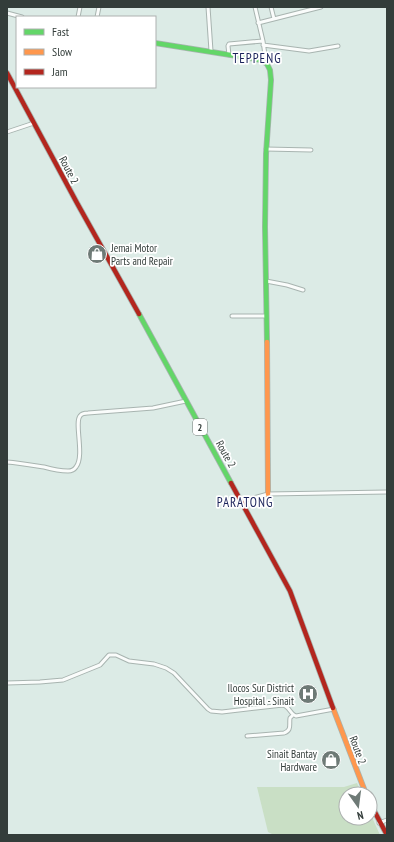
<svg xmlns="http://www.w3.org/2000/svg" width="394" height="842" viewBox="0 0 394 842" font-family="'PT Sans Narrow',sans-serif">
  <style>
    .green { fill: #c9dfc5 }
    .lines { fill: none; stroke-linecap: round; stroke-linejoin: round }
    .street-casing { stroke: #a8b4b0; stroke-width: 5 }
    .fast-casing { stroke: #a8b4b0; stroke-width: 6 }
    .slow-casing { stroke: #a8b4b0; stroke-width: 6 }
    .jam-casing { stroke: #a8b4b0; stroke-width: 6 }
    .street { stroke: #fafcfb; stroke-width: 3 }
    .fast { stroke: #63d668; stroke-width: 4.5 }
    .slow { stroke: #ff974d; stroke-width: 4.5 }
    .jam { stroke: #b3261e; stroke-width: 4.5 }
    .labels { text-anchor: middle; stroke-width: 3.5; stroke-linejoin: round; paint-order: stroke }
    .shield { fill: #fff; stroke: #707775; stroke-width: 1 }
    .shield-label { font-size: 10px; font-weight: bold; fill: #333d3a }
    .street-label { font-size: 11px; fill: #333d3a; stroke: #fff }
    .poi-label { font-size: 11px; fill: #333d3a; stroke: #fff; text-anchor: end }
    .quarter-label { font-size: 13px; letter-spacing: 1px; fill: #1a225a; stroke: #fff }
  </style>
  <rect width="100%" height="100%" fill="#dcebe6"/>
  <!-- green -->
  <path class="green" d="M357,783l5,11h-16v24h24v-5l10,22h-106l-6,-3 -11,-45h87z"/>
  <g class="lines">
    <!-- street casing -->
    <g class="street-casing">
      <path id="street" d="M208,7l3,44
        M255,7l8,34 3,21
        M271,7l3,12
        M7,13l15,4
        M78,17l2,-10
        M97,17l2,-10
        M258,23l63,-16
        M263,45l46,6 29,-5
        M229,55l-1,-9 1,-2 34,-3
        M7,132l27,-9
        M266,149l45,1
        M266,281l21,4 16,5
        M232,316h34
        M7,462c12,1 24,3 37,5 7,2 16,4 24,4 3,0 6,-1 8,-4 9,-11 -2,-44 4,-51 2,-3 5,-3 8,-3l65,-5 33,-7
        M242,501l26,-7 119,-2
        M7,683l33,-1 23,-2 37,-15 9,-10h7l13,6 25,3 12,4 8,5 34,36 3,2 11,1 61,-7c6,1 7,9 13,11l38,-7
        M247,736l37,-3c8,-3 5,-8 6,-15l3,-3
        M379,823l8,-3"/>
    </g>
    <!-- fast casing -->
    <g class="fast-casing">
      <path id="fast" d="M155,43l101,16 7,2 4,3 3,6 1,10 -5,74 -1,73 2,115
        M139,314l92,169"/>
    </g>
    <!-- slow casing -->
    <g class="slow-casing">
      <path id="slow" d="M267,342l1,152
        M333,708l33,86"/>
    </g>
    <!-- jam casing -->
    <g class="jam-casing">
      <path id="jam" d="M7,73l70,130 62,111
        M231,483l59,108 43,117
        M370,803l17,32"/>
    </g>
    <!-- street -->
    <use href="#street" class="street"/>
    <!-- fast -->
    <use href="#fast" class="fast"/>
    <!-- slow -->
    <use href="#slow" class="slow"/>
    <!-- jam -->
    <use href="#jam" class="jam"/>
  </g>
  <!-- icons -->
  <defs>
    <g id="shop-disc" transform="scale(1)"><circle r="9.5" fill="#6e7a76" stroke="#fff"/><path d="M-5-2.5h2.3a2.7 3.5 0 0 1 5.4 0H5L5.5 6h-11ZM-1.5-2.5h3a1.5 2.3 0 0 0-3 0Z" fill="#fff"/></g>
    <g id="hospital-disc" transform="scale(1)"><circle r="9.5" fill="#6e7a76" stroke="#fff"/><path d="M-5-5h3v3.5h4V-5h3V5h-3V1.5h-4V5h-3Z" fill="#fff"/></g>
  </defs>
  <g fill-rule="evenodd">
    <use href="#shop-disc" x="97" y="254"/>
    <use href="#hospital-disc" x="308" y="694"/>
    <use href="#shop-disc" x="331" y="760"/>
  </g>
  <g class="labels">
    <!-- shield labels -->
    <rect class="shield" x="193" y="419" width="14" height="16" rx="3"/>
    <g class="shield-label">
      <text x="200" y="431">2</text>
    </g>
    <!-- street labels -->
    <g class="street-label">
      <text transform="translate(69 170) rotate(62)" y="4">Route 2</text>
      <text transform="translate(226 454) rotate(61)" y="4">Route 2</text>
      <text transform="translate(358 750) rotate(70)" y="4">Route 2</text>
    </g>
    <!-- poi labels -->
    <g class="poi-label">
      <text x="111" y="252" text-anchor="start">Jemai Motor<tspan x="111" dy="13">Parts and Repair</tspan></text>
      <text x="294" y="692">Ilocos Sur District<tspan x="294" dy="13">Hospital - Sinait</tspan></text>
      <text x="317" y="758">Sinait Bantay<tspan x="317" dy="13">Hardware</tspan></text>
    </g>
    <!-- quarter labels -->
    <g class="quarter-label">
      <text x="257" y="63">TEPPENG</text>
      <text x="245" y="507">PARATONG</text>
    </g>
  </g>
  <!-- border -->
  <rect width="394" height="842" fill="none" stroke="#333d3a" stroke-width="16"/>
  <!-- legend -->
  <rect x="16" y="16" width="140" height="72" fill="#ffffff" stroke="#adb1b0"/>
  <rect x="24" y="29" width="20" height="6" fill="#63d668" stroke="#adb1b0"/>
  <text x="52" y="36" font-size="12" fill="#333d3a">Fast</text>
  <rect x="24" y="49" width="20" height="6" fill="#ff974d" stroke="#adb1b0"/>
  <text x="52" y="56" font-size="12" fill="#333d3a">Slow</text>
  <rect x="24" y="69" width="20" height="6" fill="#b3261e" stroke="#adb1b0"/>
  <text x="52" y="76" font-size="12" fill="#333d3a">Jam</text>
  <!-- north arrow -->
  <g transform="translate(358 806) rotate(166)"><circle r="19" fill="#ffffff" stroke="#adb1b0"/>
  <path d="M0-3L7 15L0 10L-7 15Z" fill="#6e7a76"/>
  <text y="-6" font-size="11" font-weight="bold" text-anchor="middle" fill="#333d3a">N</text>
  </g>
</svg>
